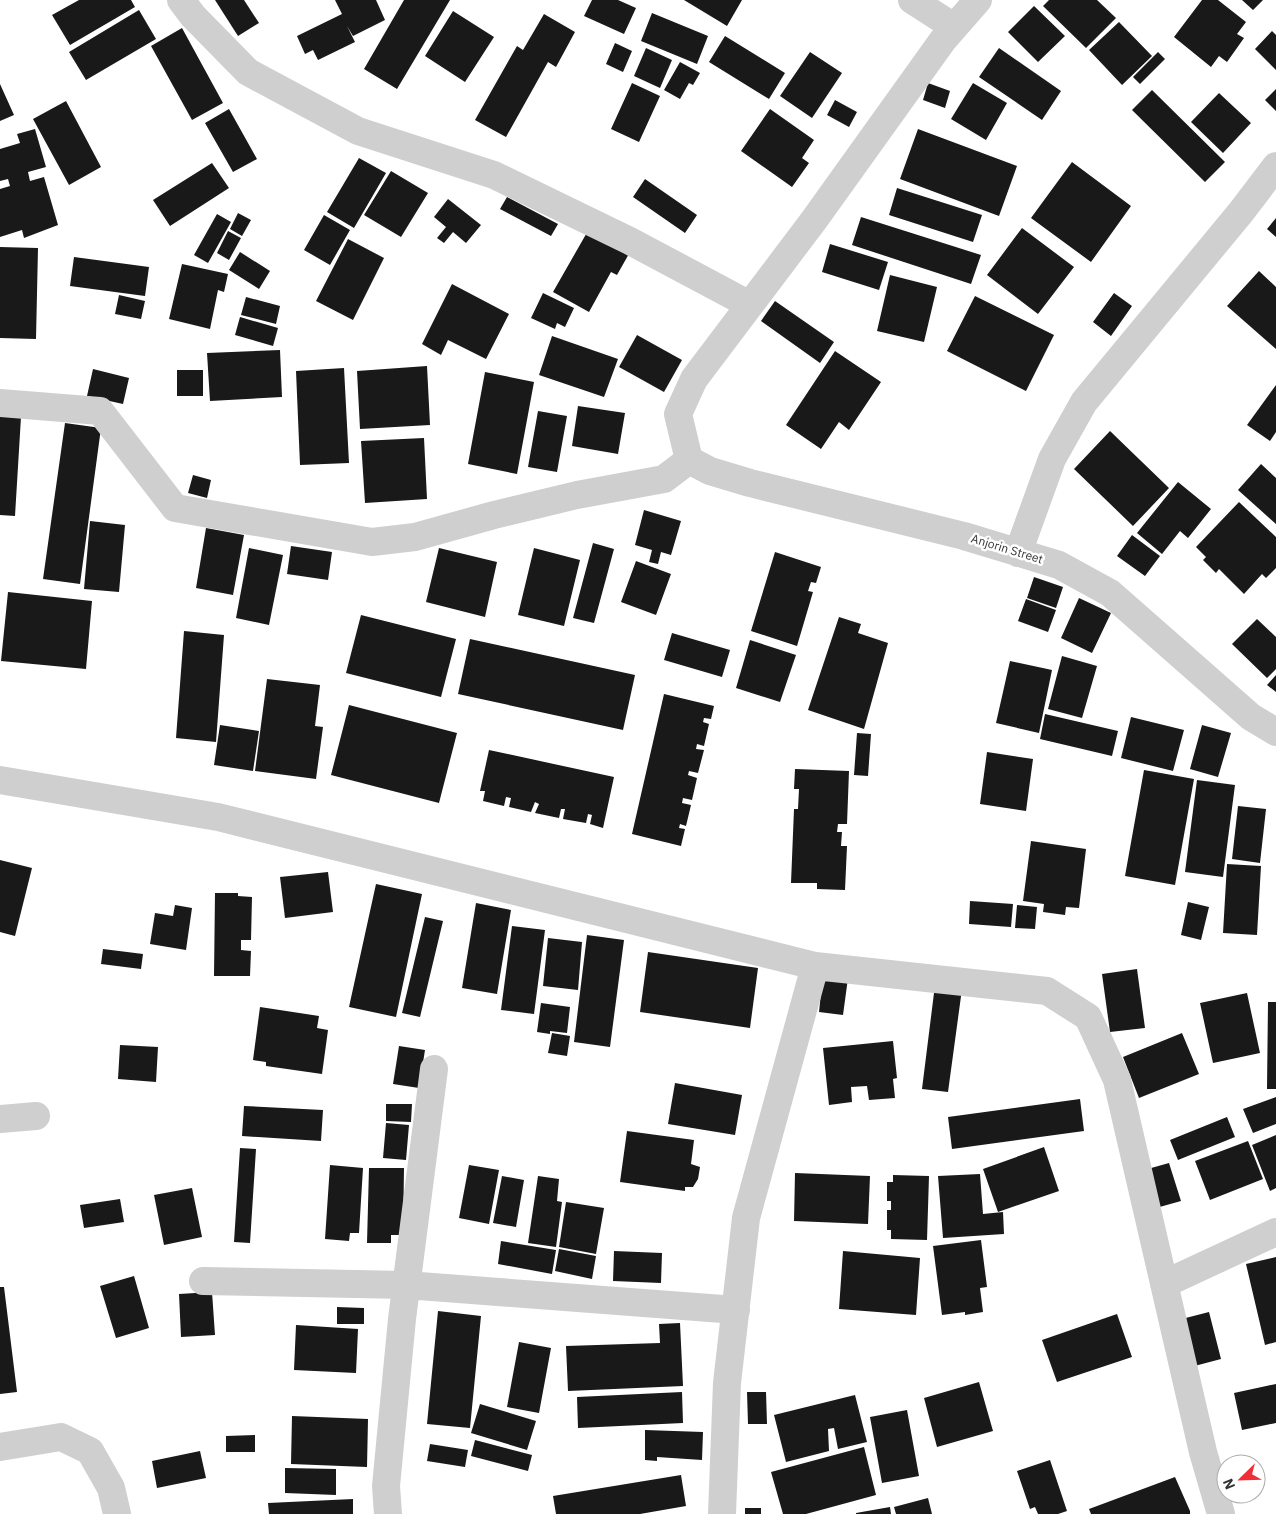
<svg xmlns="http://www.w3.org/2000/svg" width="1276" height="1514" viewBox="0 0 1276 1514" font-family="'IBM Plex Sans',sans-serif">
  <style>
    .building { fill: #191919 }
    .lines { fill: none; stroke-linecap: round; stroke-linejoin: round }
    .minor { stroke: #cfcfcf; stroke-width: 28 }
    .labels { text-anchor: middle; stroke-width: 5; stroke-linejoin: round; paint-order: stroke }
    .street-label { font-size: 12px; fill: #323232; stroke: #fff }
  </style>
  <rect width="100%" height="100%" fill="#fff"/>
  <!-- building -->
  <path class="building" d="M79,0h52l4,7 -65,38 -18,-30z
    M215,0h29l15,23 -21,13z
    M335,0h41l9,20 -32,16 -6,-10 8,16 -37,18 -5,-10 -8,4 -8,-18 45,-22z
    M404,0h46l-53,89 -33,-20z
    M592,0h26l18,8 -12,26 -40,-18z
    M684,0h58l-15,26z
    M1049,0h48l19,18 -30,30 -43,-42z
    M1202,0h16l28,22 -9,12 7,4 -17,24 -8,-6 -8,11 -37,-30z
    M1242,0h21l-10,10z
    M1034,6l31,30 -27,26 -30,-30z
    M139,10l17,29 -70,41 -17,-28z
    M453,11l41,26 -29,45 -40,-26z
    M652,13l56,23 -11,28 -56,-23z
    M544,14l31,18 -19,35 -8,-5 -42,75 -31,-17 42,-74 6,4z
    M1119,22l33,34 -30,29 -33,-35z
    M182,28l41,75 -31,17 -41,-74z
    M1272,31l4,4v35l-21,-21z
    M725,36l60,37 -16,26 -60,-37z
    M615,43l17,8 -9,21 -17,-8z
    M646,48l26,12 -12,28 -26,-12z
    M999,48l62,43 -19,29 -63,-43z
    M810,52l32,21 -30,45 -32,-22z
    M1158,52l7,7 -25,25 -7,-7z
    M680,62l20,11 -7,12 -4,-2 -9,16 -16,-9z
    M632,83l28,13 -21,46 -28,-13z
    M928,83l22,8 -5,17 -22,-8z
    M973,83l34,20 -21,37 -35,-21z
    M0,84l14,31 -14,6z
    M1276,89v22l-11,-11z
    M1152,90l73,72 -20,20 -73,-72z
    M1219,93l32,30 -28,30 -32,-31z
    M835,100l22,12 -8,15 -22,-12z
    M66,101l35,66 -32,18 -36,-66z
    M229,109l28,50 -24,13 -28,-49z
    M770,109l44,31 -12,18 7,5 -17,24 -51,-36z
    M35,129l11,38 -18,5 2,9 14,-4 14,48 -34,13 -2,-8 -22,7v-48l10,-3 -2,-7 -8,2v-32l20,-6 -3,-9z
    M918,129l99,37 -18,50 -99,-37z
    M359,158l27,15 -32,55 -27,-16z
    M1072,162l59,44 -40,56 -60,-44z
    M212,163l17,25 -59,38 -17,-26z
    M391,171l37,22 -27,44 -37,-22z
    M645,179l52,36 -12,18 -52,-36z
    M897,188l85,27 -9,27 -84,-27z
    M507,197l51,27 -7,12 -51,-27z
    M448,199l33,26 -15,18 -13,-11 -9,11 -7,-5 9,-11 -12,-10z
    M238,213l13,7 -9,16 -12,-7z
    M217,214l14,8 -23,41 -14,-8z
    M324,215l26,15 -20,35 -26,-15z
    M861,217l120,38 -10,29 -119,-39z
    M1276,218v19l-9,-8z
    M1022,228l52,39 -36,47 -51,-39z
    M589,229l41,23 -13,23 -6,-3 -22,40 -36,-20z
    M228,231l13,7 -12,22 -12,-7z
    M348,239l36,19 -31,62 -37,-19z
    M830,244l58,18 -9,28 -57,-18z
    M0,247l38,1 -2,91 -36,-1z
    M240,252l30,19 -11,18 -30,-19z
    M74,257l75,10 -4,29 -75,-10z
    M182,264l46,10 -4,18 -6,-2 -8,39 -41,-10z
    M1259,271l17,16v62l-49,-43z
    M890,275l47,12 -13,55 -47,-11z
    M452,284l57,30 -23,45 -38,-19 -7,15 -19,-11z
    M543,293l31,15 -9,19 -8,-4 -2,6 -24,-11z
    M1114,293l18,13 -21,30 -18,-14z
    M119,295l26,6 -4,18 -26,-5z
    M975,296l79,39 -28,56 -79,-40z
    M246,297l34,9 -4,18 -35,-9z
    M775,301l59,41 -14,21 -59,-42z
    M240,317l38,11 -5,18 -38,-11z
    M637,335l45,25 -18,32 -45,-25z
    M552,336l66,23 -14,38 -65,-22z
    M280,350l2,47 -72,4 -3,-48z
    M835,351l46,31 -32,48 -10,-8 -18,27 -35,-24z
    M427,366l3,59 -70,4 -3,-58z
    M344,368l5,95 -49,2 -4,-94z
    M93,369l36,9 -6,26 -36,-8z
    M177,370h26v26h-26z
    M485,372l49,10 -17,92 -49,-10z
    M1276,385v47l-6,9 -23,-16z
    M578,406l47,7 -7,41 -46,-8z
    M538,411l29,5 -10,56 -29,-5z
    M0,416l21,1 -6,99 -15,-1z
    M65,423l36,5 -21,156 -37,-5z
    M1110,431l59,57 -36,38 -59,-57z
    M424,438l3,61 -62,4 -4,-62z
    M1261,464l15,14v46l-38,-34z
    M193,475l18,5 -4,18 -19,-5z
    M1178,482l33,27 -23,29 -8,-7 -18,23 -25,-21z
    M1239,502l37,35v31l-10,10 -4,-4 -18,20 -25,-25 -3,4 -13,-13 3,-3 -10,-10z
    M644,510l37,11 -10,34 -10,-3 -3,12 -9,-2 3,-12 -17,-5z
    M90,521l35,4 -6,67 -35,-3z
    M206,528l38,7 -11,60 -37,-7z
    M1132,535l28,21 -15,20 -28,-20z
    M593,543l21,6 -20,74 -21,-5z
    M291,546l41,6 -4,28 -41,-6z
    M249,548l34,7 -14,70 -33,-7z
    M439,548l58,14 -12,55 -59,-15z
    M534,548l46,12 -16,66 -46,-11z
    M775,552l46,15 -5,16 -5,-1 -3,9 5,1 -16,54 -46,-15z
    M636,561l35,13 -15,41 -35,-13z
    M1034,577l29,10 -7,21 -29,-10z
    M8,592l84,9 -6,68 -85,-8z
    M1079,598l32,15 -19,40 -31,-15z
    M1026,599l30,11 -8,22 -30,-11z
    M361,615l95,24 -15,58 -95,-24z
    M839,617l22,7 -3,9 30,10 -24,86 -56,-19z
    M1257,619l19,18v32l-9,9 -35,-34z
    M184,631l40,4 -8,107 -40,-4z
    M672,633l58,17 -8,27 -58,-17z
    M470,639l165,36 -12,55 -165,-36z
    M750,640l46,15 -16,47 -44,-14z
    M1062,656l35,10 -15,52 -34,-9z
    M1010,661l42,9 -13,63 -43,-10z
    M1276,675v17l-9,-7z
    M267,679l53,6 -5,41 8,1 -7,52 -61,-8z
    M664,694l50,12 -3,13 -7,-1 -1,4 6,2 -5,22 -7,-2 -1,5 8,1 -6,23 -9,-2 -1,4 9,3 -5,22 -9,-2 -1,5 9,2 -5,21 -6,-2 -1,4 6,1 -4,17 -49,-12z
    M349,705l108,28 -18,70 -108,-28z
    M1045,714l73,17 -6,25 -72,-17z
    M1131,717l53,13 -11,41 -52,-13z
    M220,725l39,6 -6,40 -39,-6z
    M1202,725l29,8 -13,44 -28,-8z
    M857,733l14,1 -3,42 -14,-1z
    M489,750l125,27 -11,51 -13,-4 2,-9 -4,-1 -2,9 -23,-4 2,-10h-4l-2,9 -24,-5 4,-9 -4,-2 -4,10 -22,-5 2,-9 -5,-1 -2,9 -21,-5 2,-10h-5z
    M987,752l46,7 -7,52 -46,-7z
    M795,769l54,2 -2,53h-9l-1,8h5l-1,14h6l-2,44 -28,-1v-6h-26l3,-74h4l1,-20h-5z
    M1144,770l50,9 -19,106 -50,-9z
    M1197,780l38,5 -12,92 -38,-5z
    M1238,806l28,3 -6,54 -28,-4z
    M1031,841l55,8 -7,59 -13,-1 -1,8 -22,-3 1,-8 -21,-3z
    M0,860l32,8 -17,68 -15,-4z
    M1227,864l34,2 -4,69 -34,-2z
    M328,872l5,40 -48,6 -5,-41z
    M376,884l46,10 -26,123 -47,-10z
    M215,893h23v3l14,1 -1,43h-10v10l10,1 -1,25h-36z
    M970,901l43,3 -2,23 -42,-3z
    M1188,902l21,5 -8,33 -20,-5z
    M476,903l35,7 -14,84 -35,-6z
    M175,905l17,3 -6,42 -36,-6 5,-31 18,3z
    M1017,905l20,2 -2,22 -20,-1z
    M425,917l18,4 -23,96 -18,-4z
    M512,926l33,4 -11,84 -33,-4z
    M587,935l37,5 -14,107 -36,-5z
    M548,938l34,4 -4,48 -35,-4z
    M103,949l40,5 -2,15 -40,-5z
    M648,952l110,16 -8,60 -110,-16z
    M1137,969l8,59 -35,4 -8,-58z
    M823,974l25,4 -5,37 -24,-3z
    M935,985l27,4 -14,103 -26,-3z
    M1247,993l13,60 -47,10 -13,-60z
    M1268,1002h8v87h-9z
    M541,1003l29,4 -3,26 -17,-2v3l-13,-2z
    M260,1007l59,9 -2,12 11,2 -6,44 -56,-8v-4l-13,-2z
    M552,1033l18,3 -3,20 -19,-3z
    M1182,1033l17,41 -60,24 -16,-41z
    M893,1041l4,37 -4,1 2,19 -26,2 -2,-14 -16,1 1,15 -23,3 -6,-57z
    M120,1045l38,2 -2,35 -38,-3z
    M399,1046l26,4 -6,38 -26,-4z
    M675,1083l67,12 -7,40 -67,-11z
    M1276,1097v27l-23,9 -10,-24z
    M1080,1099l4,32 -132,18 -4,-32z
    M386,1104h26l-1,18 -25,-1z
    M244,1106l79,4 -2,31 -79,-5z
    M1227,1117l8,20 -57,23 -8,-20z
    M386,1123l23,2 -3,35 -23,-2z
    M627,1131l67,9 -3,24 9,3 -2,12 -5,8h-8v4l-65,-9z
    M1276,1135v53l-6,3 -18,-46z
    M1248,1141l15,38 -53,21 -15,-39z
    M1044,1147l15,44 -61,21 -15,-43z
    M240,1148l16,1 -6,94 -16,-1z
    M1169,1163l12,38 -25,7 -12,-38z
    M330,1165l33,3 -4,65h-9l-1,8 -24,-2z
    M469,1165l30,5 -10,54 -30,-6z
    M369,1168h35l-1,67h-12v8h-24z
    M795,1173l75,3 -2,48 -74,-3z
    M980,1174l3,40 20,-2 1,22 -61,4 -5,-62z
    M893,1175l36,1 -2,64 -36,-1v-9h-4v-20h4v-9h-4v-19h6z
    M502,1176l22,4 -8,47 -23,-4z
    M538,1176l21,3 -2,22 5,1 -6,45 -28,-4z
    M192,1188l10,49 -38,8 -10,-50z
    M120,1199l4,23 -40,6 -4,-23z
    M566,1202l38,6 -8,46 -37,-7z
    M981,1240l6,47 -7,1 3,24 -18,3v-3l-23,3 -9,-69z
    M501,1241l55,9 -4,24 -54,-10z
    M559,1249l37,7 -4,23 -37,-8z
    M614,1251l48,2 -1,30 -48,-2z
    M843,1251l77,7 -4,57 -77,-6z
    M1276,1257v85l-11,3 -19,-81z
    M134,1276l15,52 -33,10 -16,-52z
    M0,1287h4l13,105 -17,2z
    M212,1292l3,43 -34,2 -2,-43z
    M337,1307l27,1v16h-27z
    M438,1311l43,5 -11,112 -43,-4z
    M1209,1312l12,47 -34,9 -13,-47z
    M1117,1314l15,43 -75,25 -15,-42z
    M680,1323l3,63 -115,5 -2,-45 94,-3 -1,-19z
    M296,1325l62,4 -2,44 -62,-3z
    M519,1342l32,6 -12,65 -32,-6z
    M979,1382l14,49 -56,16 -13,-49z
    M1276,1384v39l-34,7 -8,-37z
    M682,1392l1,31 -105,5 -1,-31z
    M747,1392h19l1,32h-19z
    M855,1395l12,47 -29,7 -4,-21 -6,1 1,22 -43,11 -12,-47z
    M480,1404l56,17 -9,29 -56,-17z
    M907,1410l12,66 -37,7 -12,-66z
    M292,1416l76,3 -1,48 -76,-3z
    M645,1430l58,2 -1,28 -45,-3v4l-12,-1z
    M255,1435v17h-29v-16z
    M475,1440l57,15 -4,16 -57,-15z
    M430,1444l38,6 -3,17 -38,-6z
    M864,1447l12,48 -70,19h-23l-12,-42z
    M200,1451l6,27 -49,10 -5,-27z
    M1050,1460l17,51 -9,3h-20l-3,-7 -5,2 -13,-38z
    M285,1468l51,1v26l-51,-2z
    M681,1475l5,31 -46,8h-84l-3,-18z
    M1175,1477l15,34v3h-99l-2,-5z
    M928,1498l4,16h-36l-2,-7z
    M353,1499v15h-84l-1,-11z
    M890,1507l1,7h-35v-1z
    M745,1508h16v6h-16z"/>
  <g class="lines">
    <!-- minor -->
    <path class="minor" d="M181,0l12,16 55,56 110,59 136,44 136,66 120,64
      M912,0l42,27
      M0,403l100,8 75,97 197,34 43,-5 79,-22 83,-20 87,-16 25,-19
      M689,460l21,11 40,12 214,53 95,29 51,28 141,124 25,15
      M689,460l-11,-46 16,-35 120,-159 129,-180 35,-40
      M1018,553l34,-94 32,-57 157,-190 35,-46
      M0,780l218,37 597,149 232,25 41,26 29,63 86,372 18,62
      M0,1119l36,-3
      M203,1281l203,4 330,25
      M1164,1284l112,-52
      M0,1447l61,-10 29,14 21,37 6,26
      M388,1514l-2,-28 16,-167 32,-250
      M722,1514l5,-131 19,-165 69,-252"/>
  </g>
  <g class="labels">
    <!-- street labels -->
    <g class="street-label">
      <text transform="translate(1007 549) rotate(17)" y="4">Anjorin Street</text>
    </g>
  </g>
  <!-- north arrow -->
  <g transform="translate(1241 1479) rotate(247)"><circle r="24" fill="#ffffff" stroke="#adadad"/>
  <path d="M0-4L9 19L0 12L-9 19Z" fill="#f12d39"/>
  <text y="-8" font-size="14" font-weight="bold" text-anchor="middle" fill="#323232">N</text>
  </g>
</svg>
